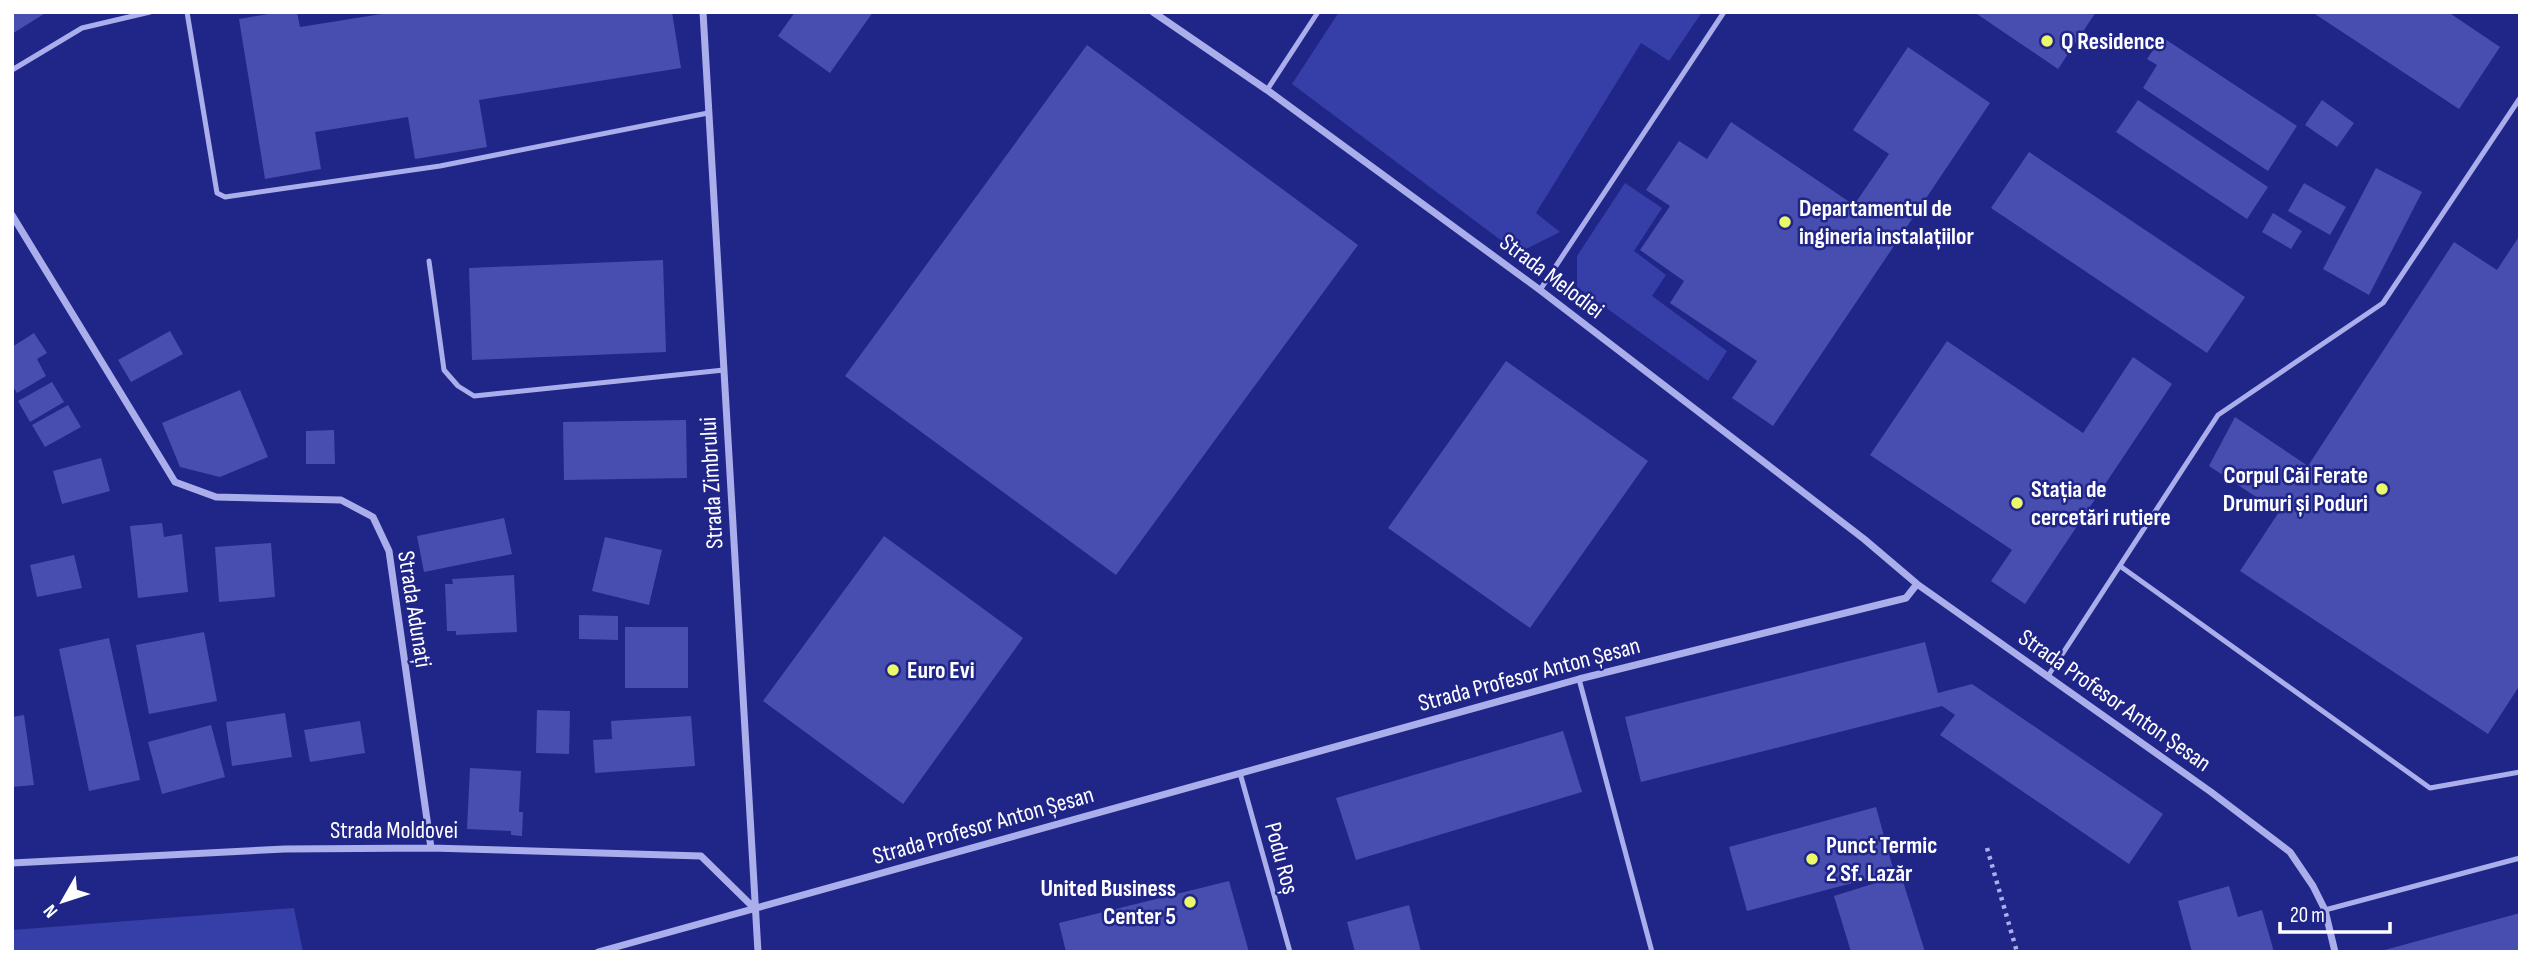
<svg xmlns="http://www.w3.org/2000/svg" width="2532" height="964" viewBox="0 0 2532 964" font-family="'Sofia Sans Condensed',sans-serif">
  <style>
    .green { fill: #363ea7 }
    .building { fill: #484eb0 }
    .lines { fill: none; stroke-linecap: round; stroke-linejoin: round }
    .path { stroke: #aaaeeb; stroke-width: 4.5; stroke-dasharray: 3.5 5; stroke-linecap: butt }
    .service { stroke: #aaaeeb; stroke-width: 5 }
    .minor { stroke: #aaaeeb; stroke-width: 7 }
    .poi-dot { fill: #ebf86a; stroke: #202588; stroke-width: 2.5 }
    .labels { text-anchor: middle; stroke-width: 5; stroke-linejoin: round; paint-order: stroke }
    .poi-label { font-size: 24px; font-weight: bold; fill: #fff; stroke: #202588; text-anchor: start }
    .street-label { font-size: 24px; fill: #fff; stroke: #202588 }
  </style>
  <rect width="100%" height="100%" fill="#202588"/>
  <!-- green -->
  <path class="green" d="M1339,12h363l-33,49 -28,-18 -105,170 24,19 -42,21 -226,-169z
    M1625,183l37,25 -28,43 32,24 -14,21 75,55 -19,30 -131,-94v-31z
    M294,908l9,44h-291v-22z"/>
  <!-- building -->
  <path class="building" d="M12,12h35l-35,22z
    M280,12h17l3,15 94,-15h278l9,56 -202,32 8,47 -72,12 -7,-42 -93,15 6,37 -56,10 -26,-160z
    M795,12h78l-43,61 -52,-37z
    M1974,12h122l-38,57z
    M2312,12h136l52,35 -41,62z
    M2162,37l135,89 -29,45 -125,-83 14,-23 -10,-6z
    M1087,45l271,200 -242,330 -271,-199z
    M1908,47l82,56 -217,323 -41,-28 25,-37 -87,-58 14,-22 -44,-31 30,-44 -24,-16 33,-49 28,18 24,-37 123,83 35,-51 -36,-24z
    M2138,100l130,87 -21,32 -131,-87z
    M2322,100l32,23 -17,24 -32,-22z
    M2029,152l216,145 -38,56 -216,-145z
    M2376,168l46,24 -53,103 -46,-26z
    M2304,183l42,24 -16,28 -42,-24z
    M2273,213l29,18 -11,18 -29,-17z
    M2520,235v450l-32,49 -248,-163 39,-59 -70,-46 26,-49 73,49 146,-224 43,28z
    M663,260l3,92 -194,8 -3,-92z
    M170,331l13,23 -52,28 -13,-22z
    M34,333l13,20 -10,6 9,17 -29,17 -5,-8v-38z
    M1947,341l136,92 50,-76 39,27 -147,220 -34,-23 21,-31 -142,-95z
    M1506,361l142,100 -118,167 -142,-100z
    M52,382l12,20 -34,20 -12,-21z
    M240,390l28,67 -48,20 -40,-10 -18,-44z
    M68,405l13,22 -36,20 -13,-22z
    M686,420l1,58 -123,2 -1,-58z
    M334,430l1,34h-29v-33z
    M101,458l9,33 -48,13 -9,-33z
    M504,518l8,36 -88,18 -7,-36z
    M162,523l2,14 18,-3 6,58 -50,6 -8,-72z
    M884,536l139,102 -120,166 -140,-103z
    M605,537l57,13 -13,55 -57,-14z
    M271,543l4,54 -56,5 -4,-55z
    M74,555l8,33 -45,9 -7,-32z
    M514,575l3,57 -61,3v-4h-9l-2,-47h8l-1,-5z
    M579,615l39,1v24l-39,-1z
    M625,627h63v61h-63z
    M204,632l13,69 -68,13 -13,-69z
    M109,638l31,142 -51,11 -30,-142z
    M1925,642l13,51 34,-9 191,130 -34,50 -189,-129 15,-20 -13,-9 -301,76 -16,-65z
    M537,710l33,1 -1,43 -33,-1z
    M285,713l7,44 -60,9 -6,-44z
    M24,715l10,70 -22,2v-70z
    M691,716l4,50 -100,7 -2,-33 19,-1 -1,-18z
    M360,721l5,32 -55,9 -6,-32z
    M211,725l14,52 -63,17 -14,-52z
    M1563,731l19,61 -226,68 -20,-62z
    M470,768l51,3 -2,41h4l-1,24 -11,-1v-4l-44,-2z
    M1876,807l18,65 -147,39 -18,-64z
    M1901,875l24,77h-74l-17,-56z
    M1229,881l20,71h-183l-7,-29z
    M2229,886l9,31 24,-7 12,42h-82l-14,-51z
    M1409,905l12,47h-66l-8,-30z
    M2520,913v39h-139v-1z"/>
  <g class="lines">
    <!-- path -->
    <path class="path" d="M1987,848l30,104"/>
    <!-- service -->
    <path class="service" d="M187,12l30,181 8,4 215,-31 268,-53
      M12,70l70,-42 68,-16
      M1267,90l51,-78
      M429,261l15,109 14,16 16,10 250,-26
      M1540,290l184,-278
      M2120,566l310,222 90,-16
      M2048,676l170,-261 165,-112 137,-205
      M1579,679l73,273
      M1240,773l50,179
      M2325,910l195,-52"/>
    <!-- minor -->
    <path class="minor" d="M703,12l55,940
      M1153,12l114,78 273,200 324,249 53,45 294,208 79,60 23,34 12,24 10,42
      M12,215l163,267 41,15 125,3 32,17 16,34 42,297
      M12,863l273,-14 146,-1 270,8 53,52
      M598,952l981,-273 327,-81 11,-14"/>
  </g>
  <!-- markers -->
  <g class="poi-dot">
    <circle cx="2047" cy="41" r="7"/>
    <circle cx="1785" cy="222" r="7"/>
    <circle cx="2382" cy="489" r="7"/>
    <circle cx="2017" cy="503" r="7"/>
    <circle cx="893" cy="670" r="7"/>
    <circle cx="1812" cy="859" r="7"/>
    <circle cx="1190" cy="902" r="7"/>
  </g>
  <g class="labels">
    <!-- poi labels -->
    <g class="poi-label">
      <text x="2061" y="49">Q Residence</text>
      <text x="1799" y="216">Departamentul de<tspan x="1799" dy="28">ingineria instalațiilor</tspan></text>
      <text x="2368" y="483" text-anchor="end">Corpul Căi Ferate<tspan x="2368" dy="28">Drumuri și Poduri</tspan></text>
      <text x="2031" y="497">Stația de<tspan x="2031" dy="28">cercetări rutiere</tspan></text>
      <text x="907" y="678">Euro Evi</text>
      <text x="1826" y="853">Punct Termic<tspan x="1826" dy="28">2 Sf. Lazăr</tspan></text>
      <text x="1176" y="896" text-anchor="end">United Business<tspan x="1176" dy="28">Center 5</tspan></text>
    </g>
    <!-- street labels -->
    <g class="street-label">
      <text transform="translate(1552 276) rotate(37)" y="8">Strada Melodiei</text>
      <text transform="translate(711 483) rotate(-93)" y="8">Strada Zimbrului</text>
      <text transform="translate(415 609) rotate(81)" y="8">Strada Adunați</text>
      <text transform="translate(1529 674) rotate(-15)" y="8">Strada Profesor Anton Șesan</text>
      <text transform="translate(2115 700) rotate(35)" y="8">Strada Profesor Anton Șesan</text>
      <text transform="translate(983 825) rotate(-16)" y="8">Strada Profesor Anton Șesan</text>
      <text x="394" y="838">Strada Moldovei</text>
      <text transform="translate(1282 858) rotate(75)" y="8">Podu Roș</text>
    </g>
  </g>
  <!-- border -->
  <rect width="2532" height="964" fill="none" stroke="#ffffff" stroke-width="28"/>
  <!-- north arrow -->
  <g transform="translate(63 901) rotate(231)" stroke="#202588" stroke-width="5" paint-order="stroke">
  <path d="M0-5L12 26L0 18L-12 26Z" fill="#ffffff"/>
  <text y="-10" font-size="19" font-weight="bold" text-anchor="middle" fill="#ffffff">N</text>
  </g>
  <!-- scale -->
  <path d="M2280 922v10h110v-10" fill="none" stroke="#ffffff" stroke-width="3.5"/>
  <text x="2290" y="922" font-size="21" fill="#ffffff" stroke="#202588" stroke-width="5" paint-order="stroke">20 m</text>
</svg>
